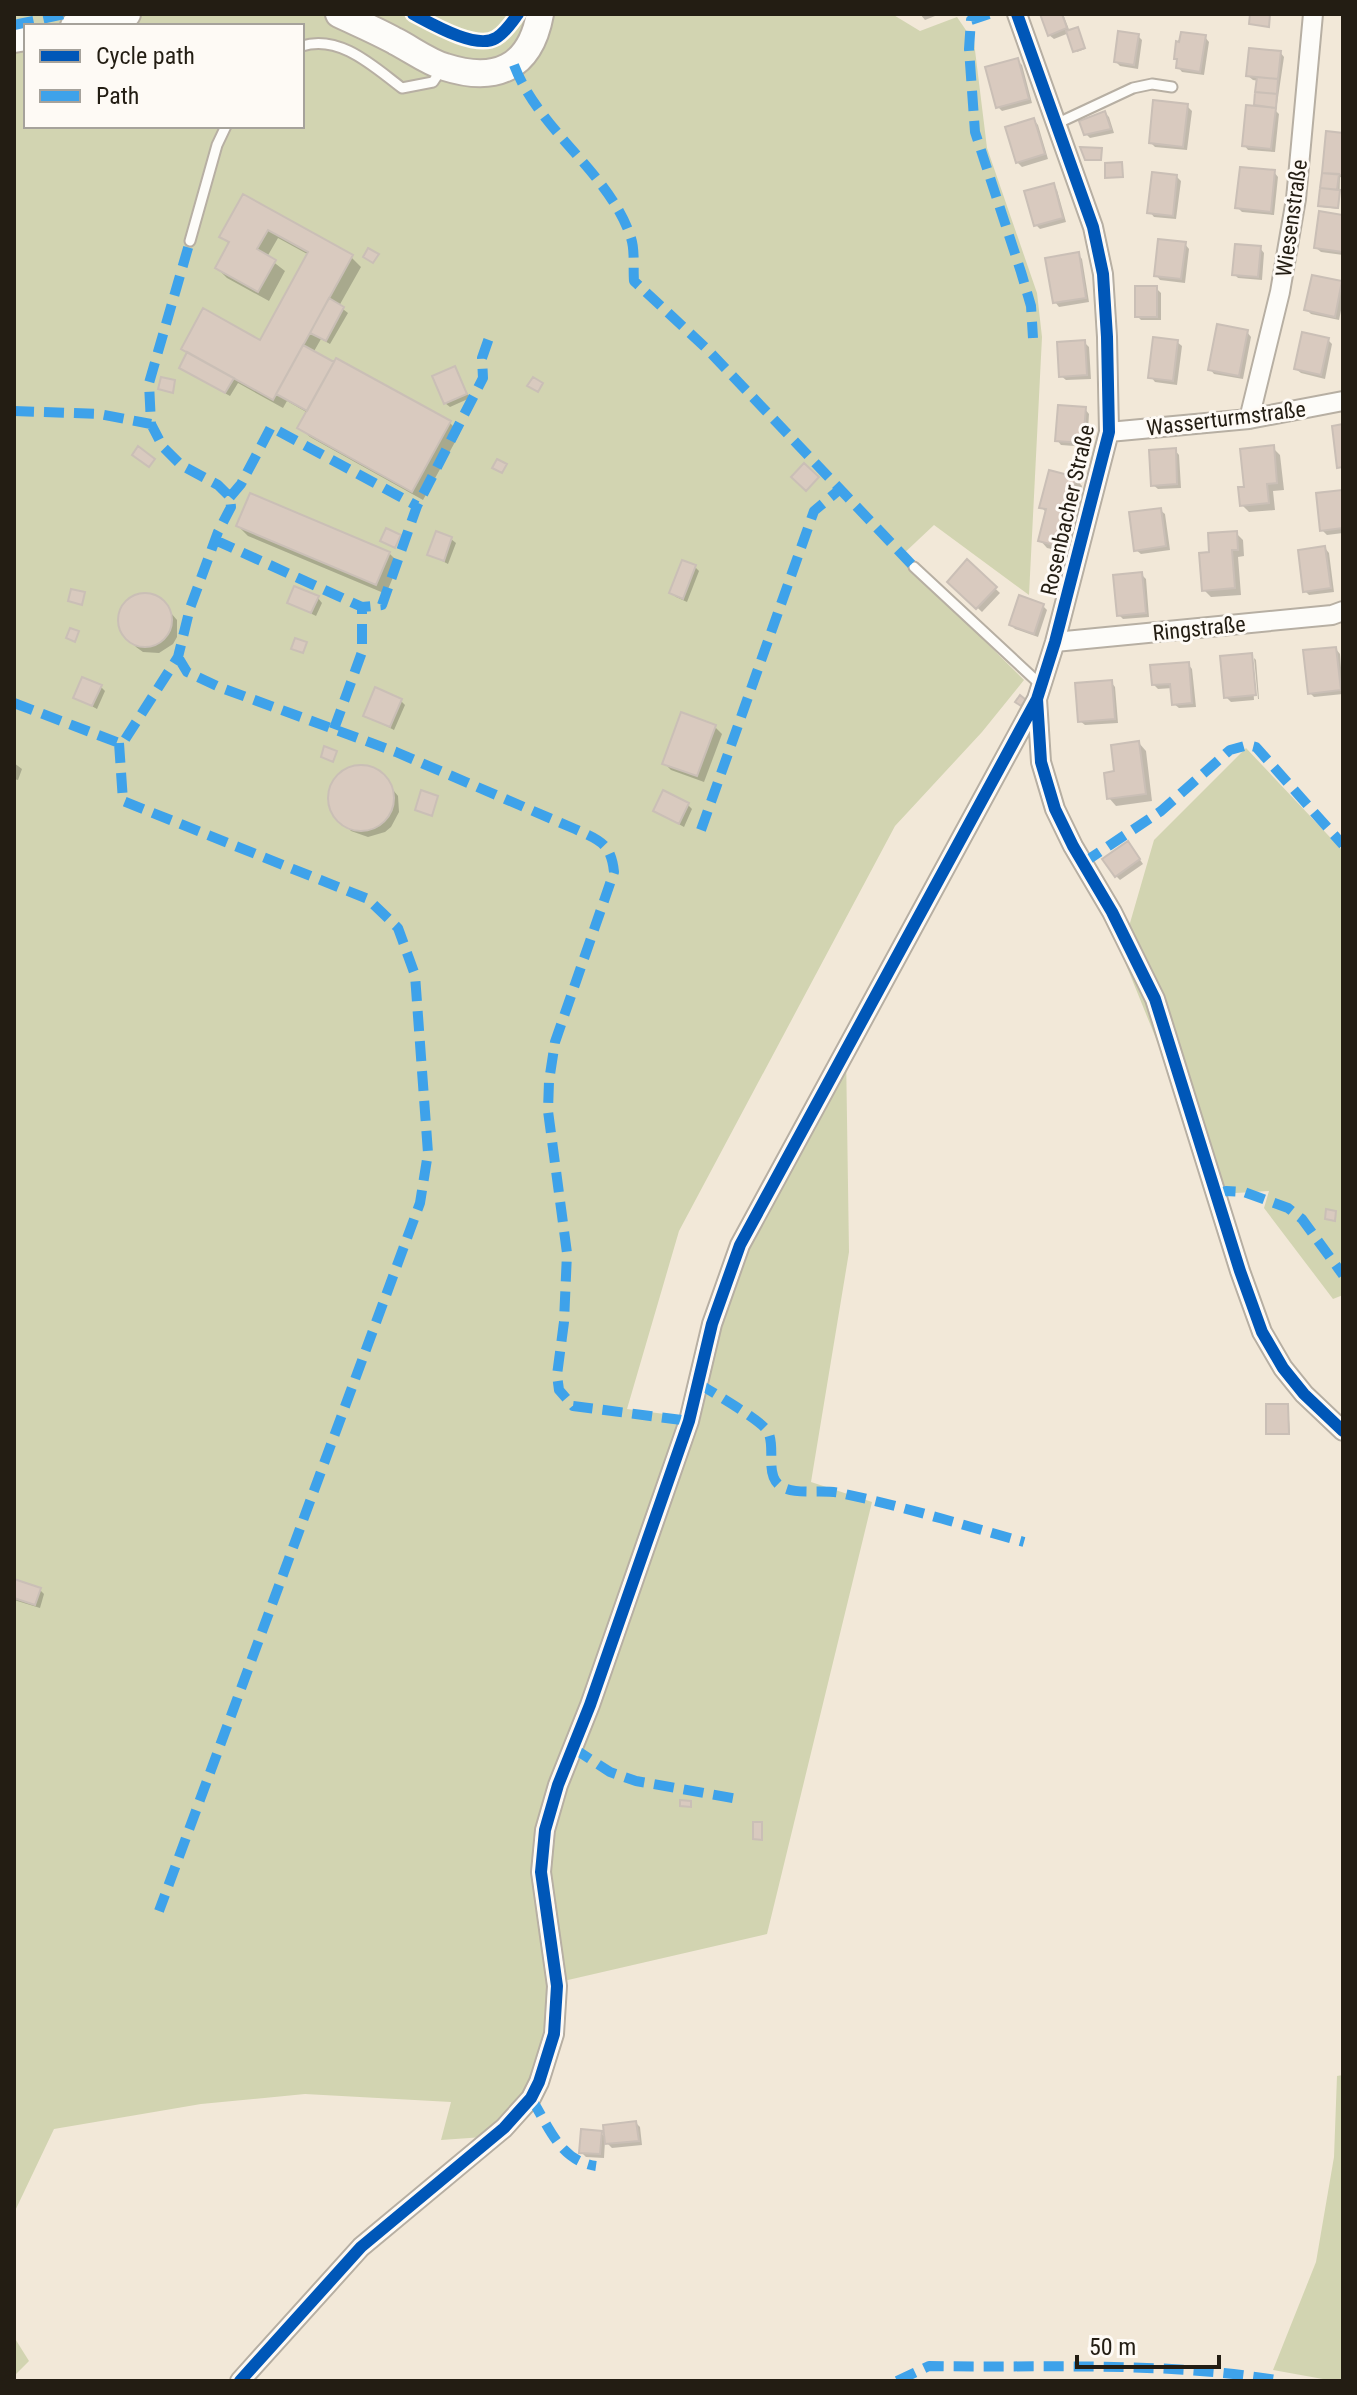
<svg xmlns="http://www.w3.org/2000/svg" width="1357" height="2395" viewBox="0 0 1357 2395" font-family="'Roboto Condensed',sans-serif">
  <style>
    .green { fill: #d2d4b1; fill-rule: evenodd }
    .shadow { fill: #0003 }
    .building { fill: #d9cabf; stroke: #cabfb6; stroke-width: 2 }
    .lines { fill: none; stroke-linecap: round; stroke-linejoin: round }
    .lane-casing { stroke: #b7afa3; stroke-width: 13 }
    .street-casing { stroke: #b7afa3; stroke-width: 22 }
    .secondary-casing { stroke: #b7afa3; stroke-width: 30 }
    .lane { stroke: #fdfcf9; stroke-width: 9 }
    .street { stroke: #fdfcf9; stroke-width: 18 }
    .secondary { stroke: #fdfcf9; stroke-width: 26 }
    .quiet { stroke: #3ea2ea; stroke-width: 10; stroke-dasharray: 20 10; stroke-linecap: butt }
    .cycleway-casing { stroke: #fefaf5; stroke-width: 17 }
    .cycleway { stroke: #0057b8; stroke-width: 12 }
    .labels { text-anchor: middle; stroke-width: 6; stroke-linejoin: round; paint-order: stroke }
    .street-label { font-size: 22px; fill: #231d13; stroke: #fefaf5 }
  </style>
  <rect width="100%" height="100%" fill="#f2e8d8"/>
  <!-- green -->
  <path class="green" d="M14,14h878l28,17 37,-14 17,25 13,106 50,145 5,44 -13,258 -95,-70 -34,32 124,123 -42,52 -87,94 -216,405 -52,178 60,8 44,-153 115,-212 3,200 -38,230 61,20 -105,432 -212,49 -6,83 -51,70 -57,4 10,-38 -146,-8 -104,10 -147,25 -40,84zM26,26h276v100h-276z
    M1246,748l97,103v444l-10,4 -69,-91 5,-17 -50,3 -105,-259 16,-12 24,-83z
    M1343,2075v306h-9l-61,-11 43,-108 18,-105 3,-81z
    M14,2337l15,24 -15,15z"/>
  <!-- shadow -->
  <path class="shadow" d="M920,14h20l-15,6z
    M1042,14h21l7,18 9,-1 6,18 -8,3 -8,-19 -15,6 -5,-4z
    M1138,36l4,4 -4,29 -18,-3 -4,-4z
    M1205,37l4,5 -5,33 -22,-3 -4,-5 1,-6 -3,-3 5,-14z
    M1280,52l4,5 -8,54 3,3 -4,38 -27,-2 -4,-5 16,-37 -4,-3 3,-24 -6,-1 -5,-4z
    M1018,61l4,4 10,38 -30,8 -4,-4z
    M1187,106l5,5 -5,39 -32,-3 -4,-4z
    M1105,113l4,4 5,16 -24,5 -5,-5z
    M1034,120l4,5 10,34 -26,8 -5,-5z
    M1343,135v43l-3,-1 -1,32 -17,-2 -2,-2z
    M1274,172l4,5 -4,38 -32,-3 -5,-5z
    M1176,176l5,5 -5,38 -22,-2 -4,-5z
    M1053,186l4,4 9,32 -26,7 -4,-4z
    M244,197l107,60 10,10 -22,39 9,7 -18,31 -9,-5 -8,14 21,12 3,-5 113,63 10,10 -37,67 -113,-63 -10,-9 8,-15 -21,-12 -4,7 -45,-25 -8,13 -44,-24 75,-30 48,-87 -31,-17 -11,19 18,14 -16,30 -42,-23 -10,-10 13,-23 -8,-9z
    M1343,217v38l-22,-3 -5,-4z
    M1185,244l4,5 -4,34 -25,-3 -4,-5z
    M1260,248l4,5 -2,27 -24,-2 -4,-4z
    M1078,254l4,5 7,43 -30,5 -4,-5z
    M1341,283l2,18 -4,19 -28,-6 -4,-4z
    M1156,288l5,5v27h-20l-4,-4z
    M1247,332l4,5 -8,42 -29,-5 -4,-5z
    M1328,340l4,4 -7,35 -24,-6 -5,-4z
    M1084,342l5,5 2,32 -25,1 -5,-4z
    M1177,342l5,4 -5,39 -22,-3 -4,-5z
    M454,369l16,29 -20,9 -5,-4z
    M1085,409l4,5 -2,33 -26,-2 -4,-5z
    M1273,448l7,7 4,35 -11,1 2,19 -26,2 -7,-7 4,-16z
    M1175,450l4,5 2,33 -23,1 -5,-4z
    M1075,478l7,8 -17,66 -18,-4 -7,-8 7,-27 -6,-6z
    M1341,492l2,2v39l-16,2 -5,-5z
    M1160,510l5,4 5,36 -29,4 -5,-4z
    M238,526l151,27 10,10 -13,31 -138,-58z
    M1236,533l7,7 1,16 -6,1 3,38 -30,2 -7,-7 7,-36z
    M451,539l5,4 -8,21 -19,-10z
    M1325,548l4,5 5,39 -25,3 -4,-4z
    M967,562l33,31 -18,19 -33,-31z
    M695,567l4,4 -12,31 -11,-5 -5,-4z
    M1141,574l5,5 3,38 -26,2 -4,-4z
    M142,595l16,3 19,22v17l-4,7 -14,9 -16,-1 -7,-5 -16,-22 -1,-8 8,-15z
    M318,598l4,5 -6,13 -26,-13z
    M1043,606l4,4 -9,27 -23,-8 -4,-4z
    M1336,649l4,5 3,40 -29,3 -4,-4z
    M1251,655l3,45 -23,2 -5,-5z
    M1254,658l2,2 3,39h-1z
    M1188,664l4,5 4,38 -17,1 -5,-4 -1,-16 -15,1 -4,-4z
    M1111,682l4,5 3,36 -33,2 -5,-4z
    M101,687l4,4 -8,18 -22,-12z
    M401,701l4,4 -11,25 -29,-15z
    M715,727l7,7 -18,48 -33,-12 -7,-7z
    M1139,743l7,8 6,50 -36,5 -7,-8 7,-25z
    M14,763l8,6 -4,11 -4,-1z
    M355,767h8l17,7 18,22 1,16 -8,15 -6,5 -17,5 -17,-6 -19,-22 -2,-17 9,-16z
    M688,805l4,4 -8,18 -29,-16z
    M1132,848l11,16 -23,16 -4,-4z
    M1288,1406l2,28 -20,1 -2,-2z
    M14,1581l26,9 4,4 -4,14 -26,-8z
    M636,2123l4,4 2,18 -30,3 -7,-7 -1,17 -18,-1 -5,-5 20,-19 6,6z"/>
  <!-- building -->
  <path class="building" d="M1040,14h22l5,14 -19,8z
    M1250,14h20l-1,13 -20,-3z
    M1078,27l7,21 -12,4 -7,-21z
    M1118,31l21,3 -5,31 -20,-3z
    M1181,32l25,3 -6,37 -24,-4 1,-9h-3l2,-18 3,1z
    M1249,48l32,3 -3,28 -32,-3z
    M1018,58l11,41 -33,9 -11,-41z
    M1257,77l21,2 -1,15 -22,-2z
    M1255,92l22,2 -1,14 -22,-3z
    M1153,100l35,4 -5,43 -34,-4z
    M1246,105l30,3 -5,41 -29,-3z
    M1105,111l6,18 -27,6 -5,-14z
    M1034,118l11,36 -29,9 -11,-36z
    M1326,131l17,2v42l-21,-2z
    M1080,147l22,1 -1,12h-16z
    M1122,162l1,15 -18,1v-15z
    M1240,167l35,3 -4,42 -36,-4z
    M1152,172l25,3 -4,41 -26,-3z
    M1322,173l17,1 -2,16 -17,-2z
    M1054,183l9,35 -29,8 -10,-35z
    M1320,188l20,2 -2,18 -20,-2z
    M243,194l110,61 -80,145 -92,-51 22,-41 57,32 48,-88 -40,-22 -11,19 19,11 -18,32 -43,-24 14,-26 -10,-5z
    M1319,211l24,4v37l-29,-4z
    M1158,239l28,3 -5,37 -27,-3z
    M1235,244l26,2 -3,31 -26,-2z
    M368,248l11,6 -6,9 -10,-6z
    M1079,252l7,46 -33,5 -8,-45z
    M1312,275l30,6 -7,36 -31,-7z
    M1135,286h22v31h-22z
    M329,298l15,9 -18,34 -16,-8z
    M1217,324l31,6 -9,46 -31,-6z
    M1302,332l27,6 -8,37 -27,-6z
    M1153,337l25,3 -5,41 -25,-3z
    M1085,340l2,35 -28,2 -2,-35z
    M303,345l31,17 -27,49 -31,-17z
    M187,352l47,26 -9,15 -46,-25z
    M336,358l115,63 -39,71 -115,-64z
    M455,366l12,28 -23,10 -12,-28z
    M161,377l14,3 -2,13 -15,-4z
    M533,377l10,6 -5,9 -11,-6z
    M1058,405l28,2 -3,36 -28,-2z
    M1343,424v43l-6,1 -5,-42z
    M1274,445l3,38 -10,1 2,19 -29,3 -2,-19h6l-4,-38z
    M138,446l17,13 -6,8 -17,-12z
    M1176,448l1,36 -26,2 -2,-36z
    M497,459l10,5 -5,9 -10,-5z
    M804,463l15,14 -13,14 -15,-14z
    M1049,470l27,7 -18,69 -20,-5 8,-32 -7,-1z
    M1342,490l1,38 -23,3 -4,-38z
    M250,493l140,59 -14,33 -140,-59z
    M1161,508l5,38 -32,5 -5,-39z
    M386,528l15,7 -6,13 -15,-7z
    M436,531l16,6 -8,24 -17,-6z
    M1237,531l1,19h-6l3,38 -33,3 -3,-38 10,-1 -1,-19z
    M1325,546l6,42 -28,4 -5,-42z
    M967,559l30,28 -21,22 -29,-27z
    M682,560l14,5 -13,34 -14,-6z
    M1142,572l4,41 -29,3 -4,-41z
    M294,586l25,10 -8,17 -24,-10z
    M71,589l14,3 -3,13 -14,-4z
    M118 620a27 27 0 1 1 54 0a27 27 0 1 1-54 0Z
    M1019,595l25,9 -10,30 -25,-9z
    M70,628l9,3 -4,11 -9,-4z
    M295,638l12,4 -4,11 -12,-4z
    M1336,647l5,43 -33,4 -5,-44z
    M1252,653l4,42 -32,3 -4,-42z
    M1189,662l3,41 -20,2 -2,-21 -18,1 -2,-20z
    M82,677l20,8 -10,21 -19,-8z
    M1112,680l3,39 -37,3 -3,-39z
    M375,687l27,12 -12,28 -27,-11z
    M1020,695l6,5 -5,6 -6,-4z
    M681,712l35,13 -19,51 -35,-12z
    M1139,741l7,53 -39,5 -3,-26 10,-2 -3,-26z
    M324,746l13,5 -4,11 -12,-5z
    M328 798a33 33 0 1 1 66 0a33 33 0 1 1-66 0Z
    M421,790l17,6 -6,20 -17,-6z
    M663,790l26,13 -10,21 -26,-13z
    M1128,841l12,18 -25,18 -13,-18z
    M1326,1209l10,2 -1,10 -10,-2z
    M1266,1404h22l1,30h-23z
    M14,1579l27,9 -6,17 -21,-7z
    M680,1800l11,1v6l-11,-1z
    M753,1822h9v18l-9,-1z
    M636,2121l3,20 -34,3 -2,-19z
    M581,2129l21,2 -2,23 -21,-1z"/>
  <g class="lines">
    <!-- lane casing -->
    <g class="lane-casing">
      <path id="lane" d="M302,46c38,-12 72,21 100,42l31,-6 8,-12
        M1056,124l77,-36 19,-4 20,3
        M190,241l27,-96 9,-19
        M914,567l128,119"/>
    </g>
    <!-- street casing -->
    <g class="street-casing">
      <path id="street" d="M1017,14l76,213 10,47 4,63 2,95 -54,210 -18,57 4,63 14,47 18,37 39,66 43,87 85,272 22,61 21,36 21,26 39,37
        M1249,419l31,-127 16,-93 17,-185
        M1109,432l140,-13 94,-18
        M1055,642l277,-27 11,-4
        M240,2381l121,-134 143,-119 27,-30 8,-16 15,-48 3,-48 -16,-114 4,-42 13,-45 32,-80 99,-284 23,-97 28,-79 297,-546"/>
    </g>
    <!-- secondary casing -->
    <g class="secondary-casing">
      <path id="secondary" d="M339,14c19,9 38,17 56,27 16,8 33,21 50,26 50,16 85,2 95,-53
        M74,26l53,-12
        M14,39l12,-2"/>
    </g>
    <!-- lane -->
    <use href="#lane" class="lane"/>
    <!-- street -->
    <use href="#street" class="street"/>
    <!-- secondary -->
    <use href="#secondary" class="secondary"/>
    <!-- quiet -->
    <path class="quiet" d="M989,14l-18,6 -2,29 6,83 46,140 10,34 2,32
      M14,25l51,-11
      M514,65c25,66 96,108 117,173 4,12 2,29 3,43l73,68 207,218
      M14,411l85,3 52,10
      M230,497l11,-13 30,-57 146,79
      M215,540l147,67 20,-2 35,-99 66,-128 -1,-20 8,-23
      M178,657l9,15 32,15 177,65 179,77c24,11 36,14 39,43l-59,170 -6,39 -1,30 19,142 -3,69 -7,53 2,15 14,16 116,15
      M14,703l105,40 5,-2 54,-84 12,-49 28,-76 13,-25 -1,-10 -12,-12 -37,-20 -18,-18 -12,-23 -2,-41 41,-142
      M334,729l28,-77v-45
      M119,743l4,58 245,98 30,29 17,47 13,178 -8,50 -261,708
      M701,830l113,-319 25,-21
      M1083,863l78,-52 69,-61 18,-5 8,2 87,98
      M1216,1194l10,-3 18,1 44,16 14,11 41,56
      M698,1383c13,9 65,38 70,49 8,16 -3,41 11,53 14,11 44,4 61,8 62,13 123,32 184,49
      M573,1748l37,24 26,9 102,18
      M531,2098c18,29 29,63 65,68
      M897,2381l32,-15c118,2 236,-5 353,15"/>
    <!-- cycleway casing -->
    <g class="cycleway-casing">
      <path id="cycleway" d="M413,14c19,10 63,36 83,24 9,-5 16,-16 22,-24
        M1017,14l76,213 10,47 4,63 2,95 -54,210 -18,57 4,63 14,47 18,37 39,66 43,87 85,272 22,61 21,36 21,26 39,37
        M240,2381l121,-134 143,-119 27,-30 8,-16 15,-48 3,-48 -16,-114 4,-42 13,-45 32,-80 99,-284 23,-97 28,-79 297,-546"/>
    </g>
    <!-- cycleway -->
    <use href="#cycleway" class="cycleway"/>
  </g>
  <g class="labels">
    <!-- street labels -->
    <g class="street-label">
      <text transform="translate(1291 218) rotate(-82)" y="8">Wiesenstraße</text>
      <text transform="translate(1226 418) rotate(-7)" y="8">Wasserturmstraße</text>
      <text transform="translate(1067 510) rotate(-77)" y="8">Rosenbacher Straße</text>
      <text transform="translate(1199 628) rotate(-6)" y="8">Ringstraße</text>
    </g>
  </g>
  <!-- border -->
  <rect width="1357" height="2395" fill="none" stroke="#231d13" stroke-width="32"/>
  <!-- legend -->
  <rect x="24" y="24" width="280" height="104" fill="#fefaf5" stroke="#a6a29b" stroke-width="2"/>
  <rect x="40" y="50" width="40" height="12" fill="#0057b8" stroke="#a6a29b" stroke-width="2"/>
  <text x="96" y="64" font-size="24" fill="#231d13">Cycle path</text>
  <rect x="40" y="90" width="40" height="12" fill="#3ea2ea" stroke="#a6a29b" stroke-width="2"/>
  <text x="96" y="104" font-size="24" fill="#231d13">Path</text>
  <!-- scale -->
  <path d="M1077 2355v12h142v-12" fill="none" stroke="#231d13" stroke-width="4"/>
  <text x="1089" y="2355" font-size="24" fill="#231d13" stroke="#fefaf5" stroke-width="6" paint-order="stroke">50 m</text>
</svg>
